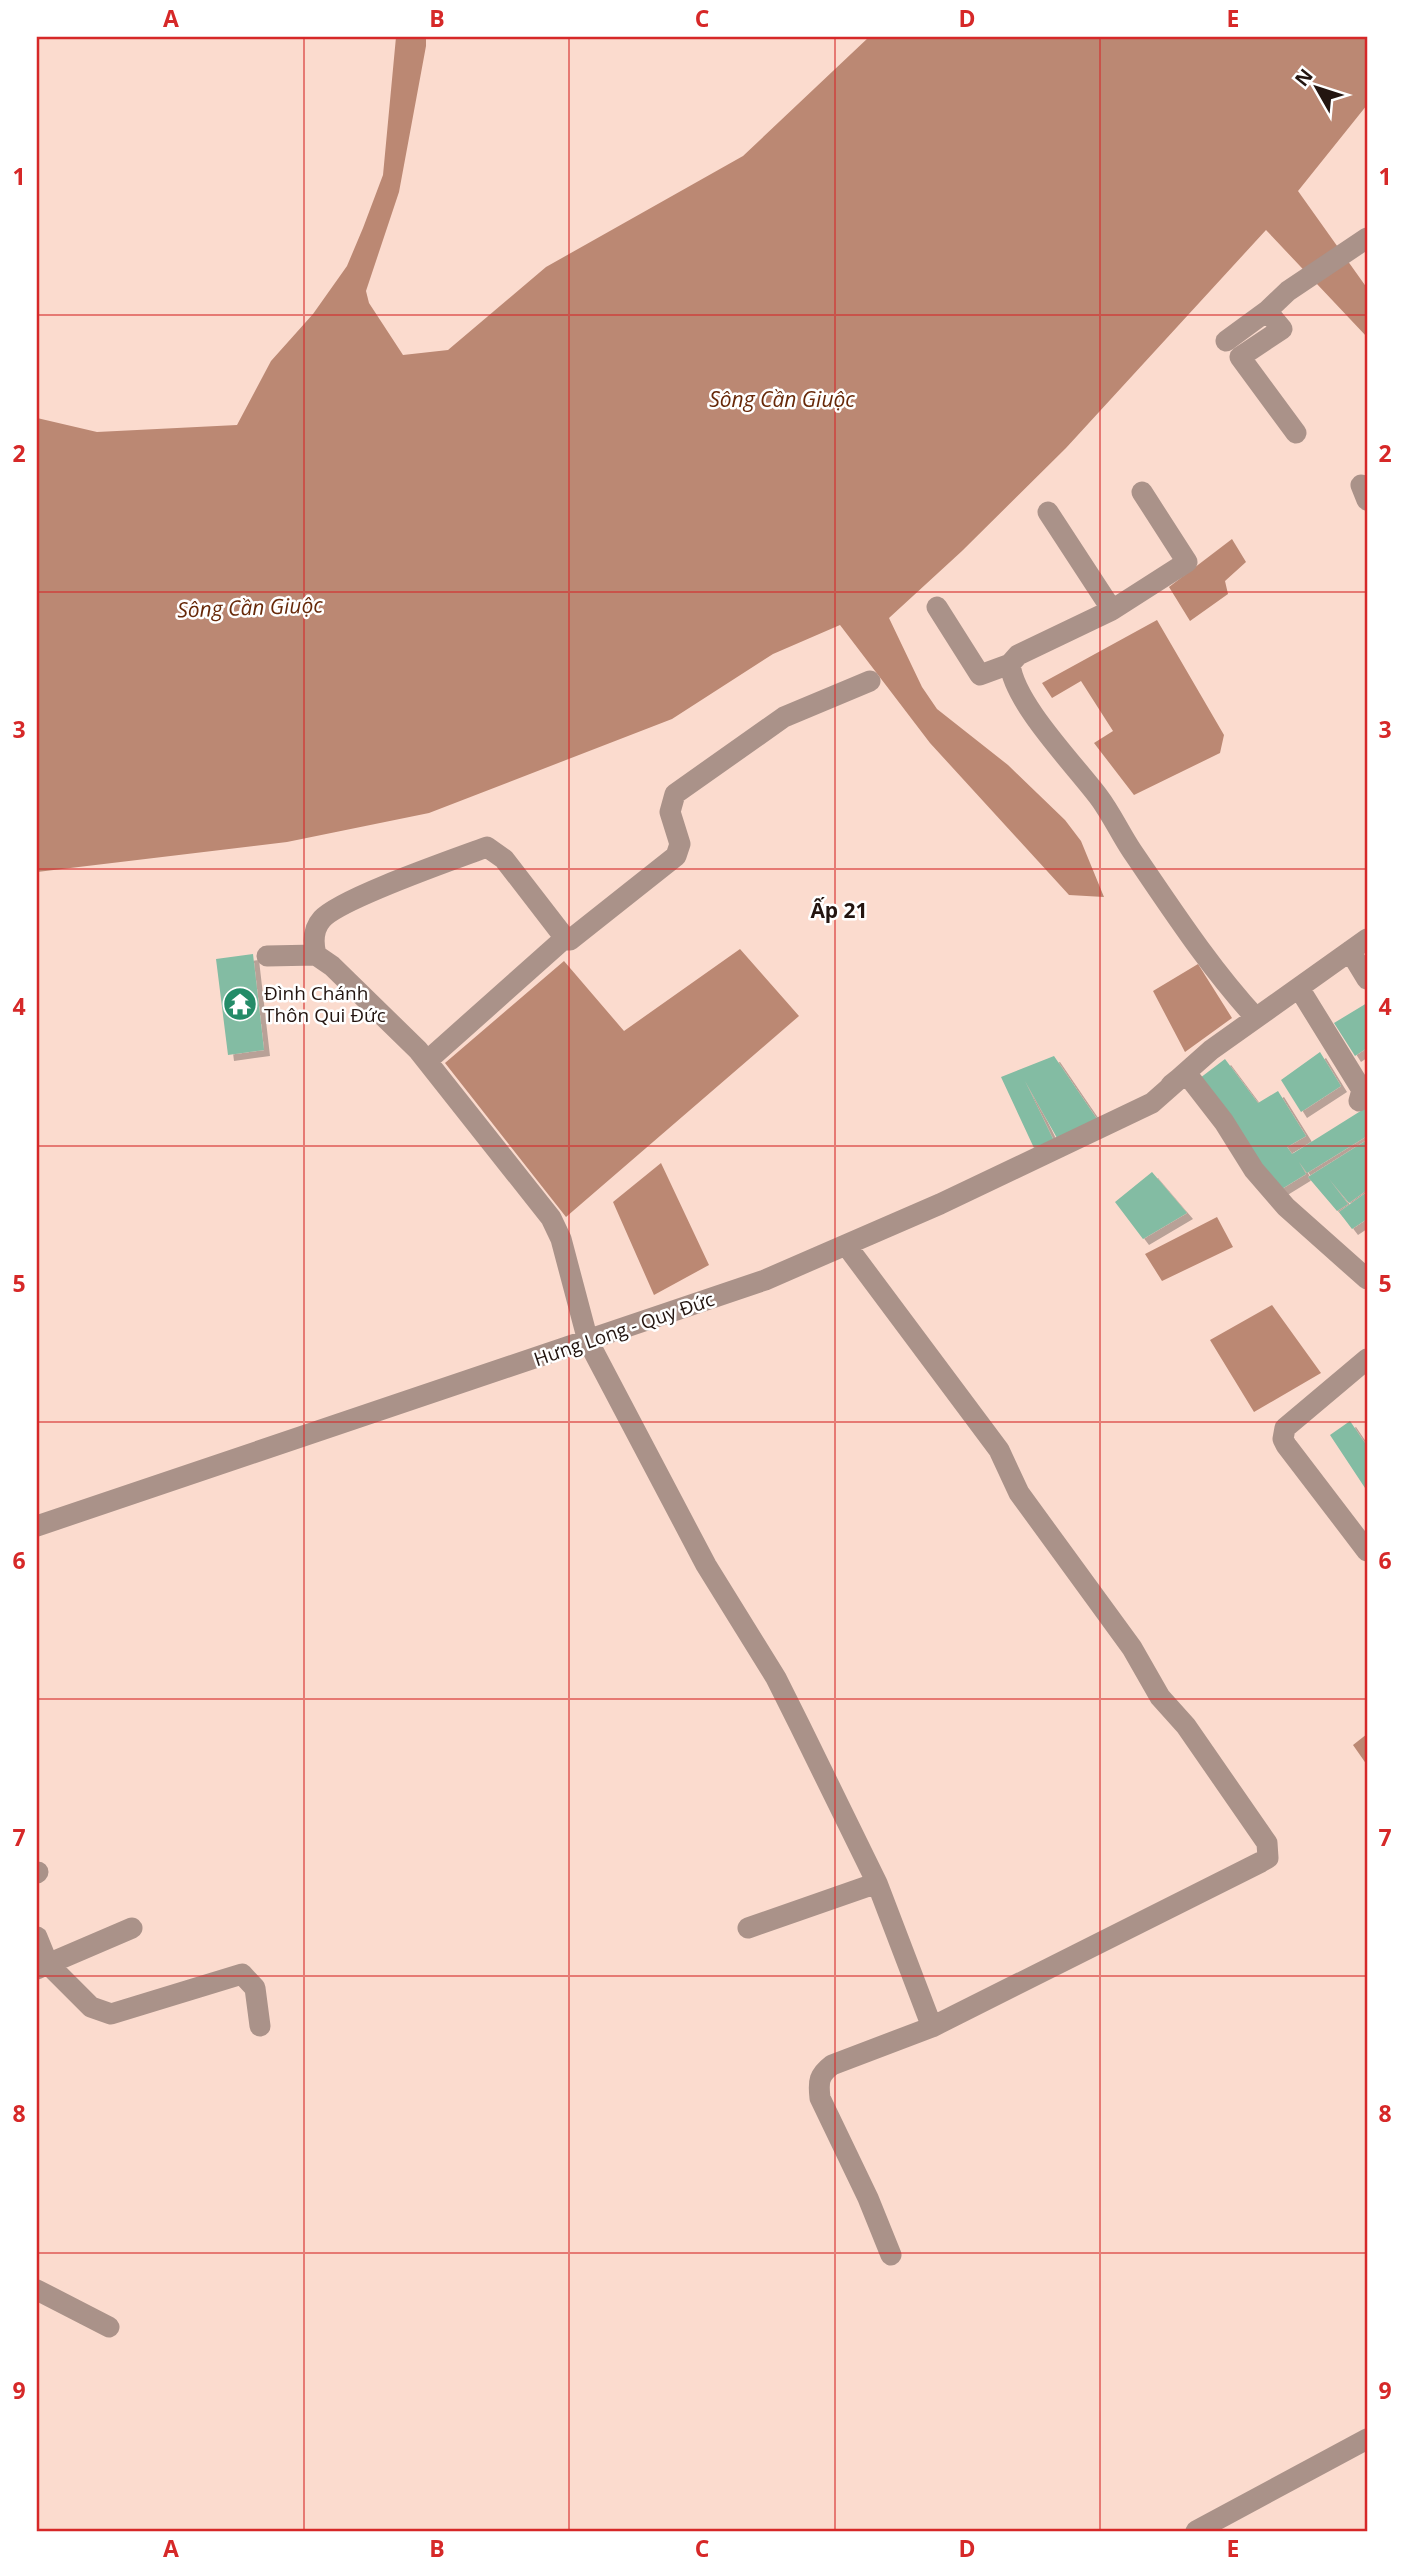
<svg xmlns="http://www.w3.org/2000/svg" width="1404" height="2568" viewBox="0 0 1404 2568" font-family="'Open Sans',sans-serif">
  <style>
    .water { fill: #bb8873 }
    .building { fill: #83bca3; filter: url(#shadow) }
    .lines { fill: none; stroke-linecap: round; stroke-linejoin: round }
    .minor { stroke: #aa9289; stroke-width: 21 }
    .grid { fill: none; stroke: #d62828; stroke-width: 2; stroke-opacity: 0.55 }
    .labels { text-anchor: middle; stroke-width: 5; stroke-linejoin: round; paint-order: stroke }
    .poi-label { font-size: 19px; fill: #231510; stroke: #fff; text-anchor: start }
    .street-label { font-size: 19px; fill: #231510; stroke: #fff }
    .water-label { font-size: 21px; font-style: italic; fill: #672808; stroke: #fff }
    .neighbourhood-label { font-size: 21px; font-weight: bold; fill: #231510; stroke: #fff }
    .neatline { fill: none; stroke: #d62828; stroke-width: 2.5 }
    .grid-label { font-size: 23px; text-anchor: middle; font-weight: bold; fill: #d62828 }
  </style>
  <defs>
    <filter id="shadow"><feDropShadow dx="6" dy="6" stdDeviation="0" flood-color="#0004"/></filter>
  </defs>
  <rect width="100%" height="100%" fill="#fbdbce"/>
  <!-- water -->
  <path class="water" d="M396,37h30v9l-27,146 -33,99 3,12 34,52 45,-5 98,-83 197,-111 126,-119h498v68l-69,86 69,97v49l-101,-107 -200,218 -104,103 -73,67 33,69 15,22 71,56 57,55 16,21 23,56 -35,-2 -139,-152 -90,-118 -67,29 -101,65 -243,94 -142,29 -250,30v-454l60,14 140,-7 34,-64 42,-47 34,-48 16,-38 20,-53z
    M1232,539l14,23 -21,19 3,13 -38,27 -21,-34z
    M1157,620l67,115 -4,18 -86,42 -40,-52 19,-12 -32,-50 -29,17 -10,-15z
    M740,949l59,67 -233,201 -121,-154 119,-102 60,70z
    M1198,964l34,54 -47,34 -32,-61z
    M661,1163l48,102 -55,30 -41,-93z
    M1217,1217l16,30 -71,34 -17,-27z
    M1272,1305l49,68 -67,39 -44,-72z
    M1367,1734v31l-14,-20z"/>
  <!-- building -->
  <path class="building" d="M253,954l11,96 -36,5 -12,-96z
    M1367,1003v45l-12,8 -21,-33z
    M1320,1052l21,34 -40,26 -20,-32z
    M1054,1056l43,63 -40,19 -32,-57 29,60 -20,7 -33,-71z
    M1225,1059l33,44 20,-12 28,45 -19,11 5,7 75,-47v29l-60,37 -8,-11 7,12 -26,16 -80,-112z
    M1367,1140v50l-18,13 -20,-24 19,25 -11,7 -29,-34z
    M1152,1172l35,41 -44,26 -28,-37z
    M1367,1192v27l-15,10 -13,-17z
    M1350,1421l17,25v45l-37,-56z"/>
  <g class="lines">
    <!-- minor -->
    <path class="minor" d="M1226,341l41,-30
      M1296,433l-56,-76 42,-28 -15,-18 21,-20 79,-53
      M1361,485l6,15
      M1142,492l45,70 -75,48 -94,45 -8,9c4,39 64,100 88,132 13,17 22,37 34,55 39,57 77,116 124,167
      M1048,512l64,98
      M937,607l43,68 30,-11
      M1350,951l17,28
      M316,955c-3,-12 -3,-26 6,-36 19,-21 133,-60 165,-72l17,12 61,79 5,2 106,-84 4,-12 -10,-32 5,-18 109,-77 86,-36
      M267,956l49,-1 16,11 86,84 133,168 10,21 27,102 118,224 70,113 24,48 77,157 55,144 -100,38c-13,10 -14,16 -12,33l48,100 23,57
      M1299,988l63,102 -3,11
      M427,1061l138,-123
      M1186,1073l38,49 30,48 32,37 81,72
      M1175,1082l36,-32 156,-111
      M846,1245l153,205 20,43 113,155 28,49 26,29 81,117 1,15 -7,4 -329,165
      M1367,1359l-82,69 -2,11 3,6 81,106
      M37,1526l728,-246 175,-76 212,-101 34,-30 -15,12
      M37,1873l1,-1
      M748,1928l129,-45
      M37,1937l11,27 84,-36
      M37,1969l11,-5 43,43 20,7 131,-40 13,14 5,38
      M37,2290l72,37
      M1196,2531l171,-92"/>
  </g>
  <!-- grid -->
  <path class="grid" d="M304,37v2494M569,37v2494M835,37v2494M1100,37v2494M37,315h1330M37,592h1330M37,869h1330M37,1146h1330M37,1422h1330M37,1699h1330M37,1976h1330M37,2253h1330"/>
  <!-- icons -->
  <defs>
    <g id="temple-disc" transform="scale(1.75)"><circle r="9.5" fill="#248c68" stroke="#fff"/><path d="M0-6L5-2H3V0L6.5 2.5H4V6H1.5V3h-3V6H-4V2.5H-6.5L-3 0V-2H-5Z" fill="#fff"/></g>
  </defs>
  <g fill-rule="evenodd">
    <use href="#temple-disc" x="240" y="1004"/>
  </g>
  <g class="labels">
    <!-- poi labels -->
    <g class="poi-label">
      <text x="264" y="1000">Đình Chánh<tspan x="264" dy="22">Thôn Qui Đức</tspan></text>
    </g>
    <!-- street labels -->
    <g class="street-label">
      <text transform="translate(624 1329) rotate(-19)" y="7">Hưng Long - Quy Đức</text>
    </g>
    <!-- water labels -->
    <g class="water-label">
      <text x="782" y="407">Sông Cần Giuộc</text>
      <text transform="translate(250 608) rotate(-2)" y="7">Sông Cần Giuộc</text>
    </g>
    <!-- neighbourhood labels -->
    <g class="neighbourhood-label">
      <text x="839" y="918">Ấp 21</text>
    </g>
  </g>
  <!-- border -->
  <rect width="1404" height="2568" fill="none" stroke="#ffffff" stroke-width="77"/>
  <!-- north arrow -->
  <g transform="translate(1317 88) rotate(309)" stroke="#ffffff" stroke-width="5" paint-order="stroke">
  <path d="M0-5L12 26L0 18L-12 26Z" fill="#231510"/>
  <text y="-10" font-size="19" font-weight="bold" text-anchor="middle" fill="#231510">N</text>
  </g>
  <rect x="38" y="38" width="1328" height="2492" class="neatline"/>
  <g class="grid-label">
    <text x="171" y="27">A</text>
    <text x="437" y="27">B</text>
    <text x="702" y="27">C</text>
    <text x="967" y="27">D</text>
    <text x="1233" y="27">E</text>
    <text x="19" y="185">1</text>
    <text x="1385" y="185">1</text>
    <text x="19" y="462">2</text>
    <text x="1385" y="462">2</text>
    <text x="19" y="738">3</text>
    <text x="1385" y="738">3</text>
    <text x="19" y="1015">4</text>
    <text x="1385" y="1015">4</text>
    <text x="19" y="1292">5</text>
    <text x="1385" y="1292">5</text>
    <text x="19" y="1569">6</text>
    <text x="1385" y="1569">6</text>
    <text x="19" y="1846">7</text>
    <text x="1385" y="1846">7</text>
    <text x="19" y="2122">8</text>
    <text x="1385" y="2122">8</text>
    <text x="19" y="2399">9</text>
    <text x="1385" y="2399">9</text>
    <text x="171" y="2557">A</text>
    <text x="437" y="2557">B</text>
    <text x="702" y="2557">C</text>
    <text x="967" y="2557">D</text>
    <text x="1233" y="2557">E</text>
  </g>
</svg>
